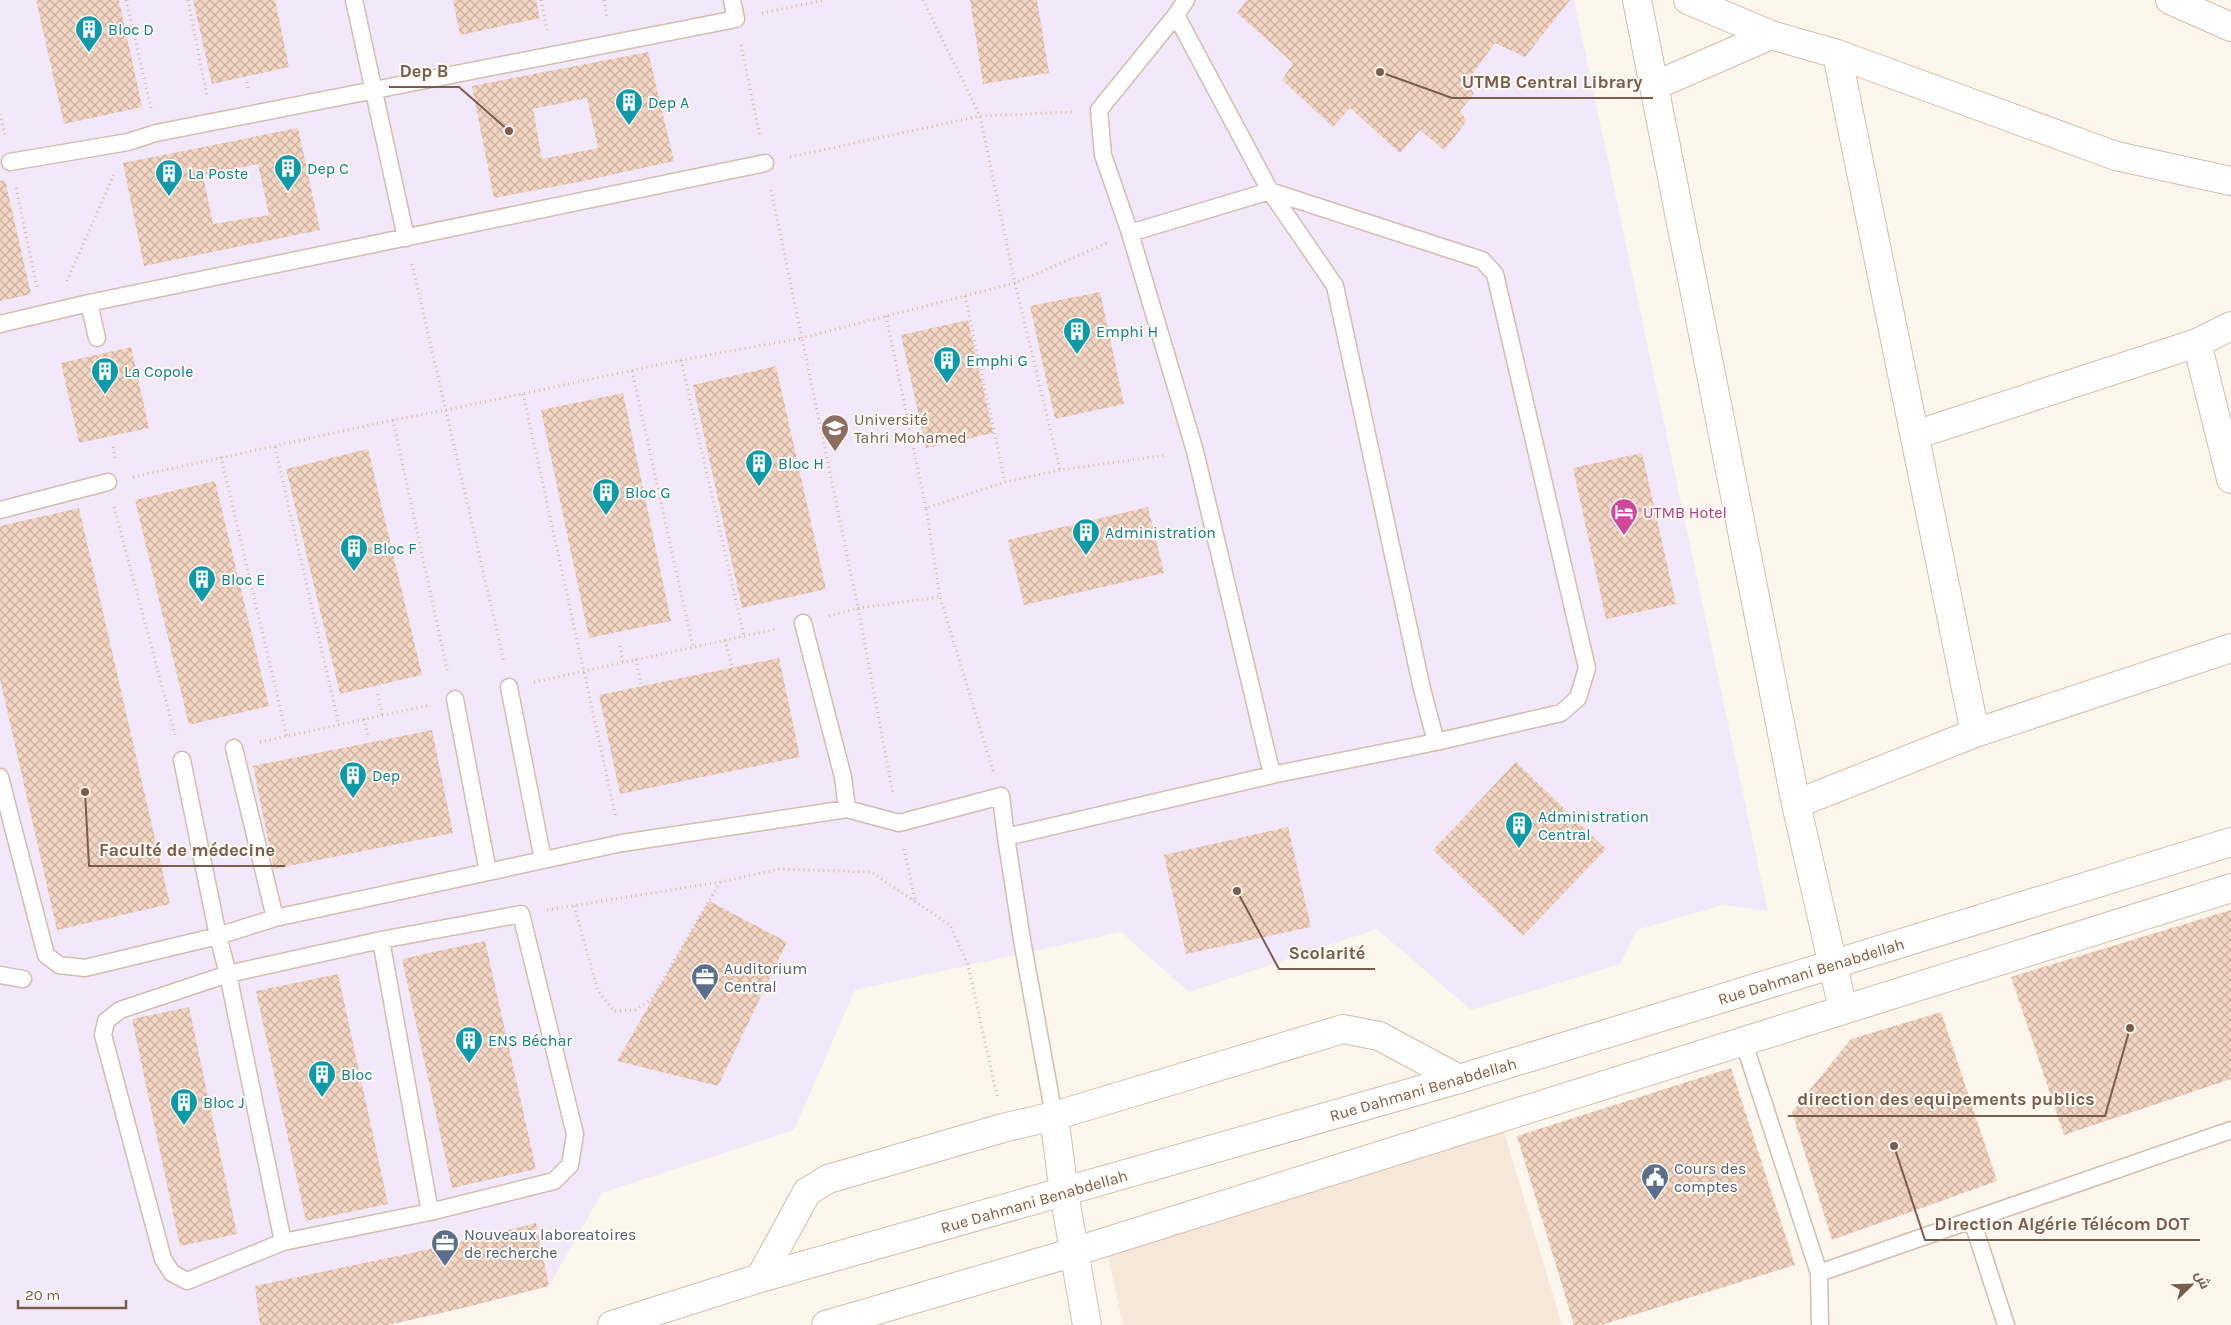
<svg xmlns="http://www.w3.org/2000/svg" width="2231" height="1325" viewBox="0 0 2231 1325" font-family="Karla,Cairo,sans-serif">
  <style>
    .residential { fill: #f5e8da }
    .education { fill: #f3e8fa }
    .building { fill: url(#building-cross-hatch); fill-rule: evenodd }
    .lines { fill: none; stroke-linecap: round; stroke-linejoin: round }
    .service-casing { stroke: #d1beb0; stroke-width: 19 }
    .minor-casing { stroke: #d1beb0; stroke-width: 30 }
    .tertiary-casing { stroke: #d1beb0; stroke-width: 30 }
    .path { stroke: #d9b8a5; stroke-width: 3; stroke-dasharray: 1 4; stroke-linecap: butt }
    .service { stroke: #fff; stroke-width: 16 }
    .minor { stroke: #fff; stroke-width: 28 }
    .tertiary { stroke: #fff; stroke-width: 28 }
    .labels { text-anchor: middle; stroke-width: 4; stroke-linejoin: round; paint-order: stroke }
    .culture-label { font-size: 16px; fill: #0d838f; stroke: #fffaf3; text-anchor: start }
    .education-label { font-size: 16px; fill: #785e54; stroke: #fffaf3; text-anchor: start }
    .hotel-label { font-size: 16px; fill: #b23c85; stroke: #fffaf3; text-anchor: start }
    .service-label { font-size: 16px; fill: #4e5e75; stroke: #fffaf3; text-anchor: start }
    .street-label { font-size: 16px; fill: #7a5c4d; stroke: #fffaf3 }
    .leader { fill: none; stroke: #7a5c4d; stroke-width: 2 }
    .callout-dot { fill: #7a5c4d; stroke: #fffaf3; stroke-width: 2 }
    .callout-label { font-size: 18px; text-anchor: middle; font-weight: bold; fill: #7a5c4d; stroke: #fffaf3; stroke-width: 4; stroke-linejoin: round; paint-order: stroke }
  </style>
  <defs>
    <pattern id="building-cross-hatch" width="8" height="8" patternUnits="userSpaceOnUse" patternTransform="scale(1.25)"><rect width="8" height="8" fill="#f3d5c3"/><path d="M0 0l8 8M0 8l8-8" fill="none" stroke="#cab0a1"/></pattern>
  </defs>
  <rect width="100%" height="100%" fill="#fdf6ec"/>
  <!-- residential -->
  <path class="residential" d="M1499,1115l63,210h-439l-19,-87z"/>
  <!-- education -->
  <path class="education" d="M0,0h1574l194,911 -45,-6 -86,25 -17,34 -149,46 -94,-81 -188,63 -68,-60 -266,58 -61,140 -192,63 -53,93 -86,22 -75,17h-388z"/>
  <!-- building -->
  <path class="building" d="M36,0h83l23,107 -78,17z
    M193,0h82l14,67 -77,17z
    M453,0h83l4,18 -80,17z
    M970,0h67l12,73 -66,11z
    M1247,0h323l-45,57 -30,-14 -28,38 7,13 -14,17 7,10 -23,29 -24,-20 -20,23 -50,-45 -17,19 -51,-47 11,-17 -56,-50z
    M648,52l26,109 -95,21 -85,16 -22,-112zM587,98l11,50 -56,11 -9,-50z
    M298,128l22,102 -176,36 -21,-103zM258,164l11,51 -56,9 -10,-49z
    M5,180l26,114 -31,7v-120z
    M1100,292l24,112 -69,15 -25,-113z
    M968,320l25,113 -67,15 -25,-113z
    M131,347l18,81 -70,15 -18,-80z
    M776,366l50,223 -84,19 -49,-223z
    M623,393l48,228 -82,17 -48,-228z
    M368,449l54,226 -82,19 -54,-225z
    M1642,453l34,151 -70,15 -33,-151z
    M215,481l54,225 -80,19 -54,-225z
    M1148,507l16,66 -140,32 -16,-65z
    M79,508l91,396 -113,26 -57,-251v-153z
    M779,658l21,99 -180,37 -21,-99z
    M432,730l21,103 -179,36 -21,-103z
    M1516,762l90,87 -83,87 -90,-86z
    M1288,827l23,100 -125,27 -22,-99z
    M709,901l78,41 -69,144 -101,-25z
    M2231,910v169l-167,56 -53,-158z
    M485,941l51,228 -84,19 -50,-229z
    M338,974l50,230 -82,17 -50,-230z
    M189,1007l48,227 -57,12 -48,-227z
    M1941,1012l56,169 -165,59 -40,-128 59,-73z
    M1731,1068l64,197 -194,60h-27l-57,-189z
    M536,1223l13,63 -86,22 -75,17h-128l-5,-39 180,-38z"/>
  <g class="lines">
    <!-- service casing -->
    <g class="service-casing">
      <path id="service" d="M354,0l52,238
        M1186,0l-10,15 -77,95 4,45 27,78 65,218 77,324
        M1176,15l94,176 65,95 87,403 14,53
        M10,162l118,-20 28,-9 580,-114 -4,-19
        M89,303l676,-140
        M0,324l89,-21 8,35
        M0,510l108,-28
        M509,687l34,173
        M455,699l33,173
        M234,748l41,170
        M0,777l46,178 13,10 26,3 133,-32 -36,-176
        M847,809l52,14 102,-27 5,41 266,-62 164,-33 125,-29 17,-15 9,-30 -92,-394 -13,-14 -212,-69 -140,42
        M1006,837l16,103 32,176
        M381,940l49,272 124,-31 16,-16 5,-31 -54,-220 -140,26 -153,34 -10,-38 57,-18 347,-75 225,-34 -4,-32 -40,-154
        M228,974l55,268 -96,39 -15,-8 -9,-14 -60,-224 3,-14 14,-11z
        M0,975l23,4
        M1743,1040l76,233 1,52
        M1972,1220l34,105
        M283,1242l147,-30
        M1819,1273l412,-143"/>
    </g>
    <!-- minor casing -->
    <g class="minor-casing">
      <path id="minor" d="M1637,0l159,804 47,205
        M1688,0l83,35 66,19 279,102 115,25
        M2170,0l61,27
        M1837,54l138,679
        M1654,86l117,-51
        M2197,343l34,136
        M1915,435l282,-92 34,-17
        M1796,804l179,-71 256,-85
        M1054,1116l10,77
        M760,1278l47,-86 21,-13 175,-51 51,-12 289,-87 36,7 80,43"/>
    </g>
    <!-- tertiary casing -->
    <g class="tertiary-casing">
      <path id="tertiary" d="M1064,1193l23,132
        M612,1325l148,-47 699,-199 772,-237
        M826,1325l235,-69 1170,-368"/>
    </g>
    <!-- path -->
    <path class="path" d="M126,0l25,108
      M188,0l19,96
      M541,0l6,30
      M604,0l3,18
      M923,0l57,116 35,167 45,187
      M762,13l63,-13
      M741,45l19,92
      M247,82l1,7
      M0,114l5,21
      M790,157l190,-41 92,-4
      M16,188l21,99
      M771,190l31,148 213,-55 92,-40
      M412,264l92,398
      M67,281l48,-109
      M965,296l40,186
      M886,316l40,192
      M681,360l63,276
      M632,371l61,276
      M523,394l93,424
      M393,420l55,254
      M113,447l2,11
      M275,447l64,278
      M221,457l66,280
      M133,477l260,-57 53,-10 235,-50 121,-22 56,270 35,186
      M114,507l61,228
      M829,616l29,-8 82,-11
      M725,640l7,25
      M620,646l3,17
      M636,659l5,25
      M534,682l243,-53
      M378,694l4,21
      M364,719l4,18
      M260,742l170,-37
      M993,771l-53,-174 -14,-89 79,-26 55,-12 107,-15
      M904,849l11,51
      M574,906l24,85 16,20 21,-1 16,-10 69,-118
      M547,910l173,-28 60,-13 91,3 79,53 18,40 29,131"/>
    <!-- service -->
    <use href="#service" class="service"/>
    <!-- minor -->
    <use href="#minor" class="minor"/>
    <!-- tertiary -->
    <use href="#tertiary" class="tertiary"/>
  </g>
  <!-- icons -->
  <defs>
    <g id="building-pin" transform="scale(1.4375)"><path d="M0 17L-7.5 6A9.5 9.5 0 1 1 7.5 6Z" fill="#0f9aa8" stroke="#fffaf3"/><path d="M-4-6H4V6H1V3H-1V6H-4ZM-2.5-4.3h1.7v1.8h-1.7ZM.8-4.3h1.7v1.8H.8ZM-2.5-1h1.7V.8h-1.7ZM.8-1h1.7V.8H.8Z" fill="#fff"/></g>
    <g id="university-pin" transform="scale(1.4375)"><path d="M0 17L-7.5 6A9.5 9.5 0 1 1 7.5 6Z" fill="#8d6e63" stroke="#fffaf3"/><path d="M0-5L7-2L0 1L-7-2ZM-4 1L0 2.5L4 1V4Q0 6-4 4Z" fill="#fff"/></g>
    <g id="hotel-pin" transform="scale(1.4375)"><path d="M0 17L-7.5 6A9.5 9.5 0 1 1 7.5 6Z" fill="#d1479c" stroke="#fffaf3"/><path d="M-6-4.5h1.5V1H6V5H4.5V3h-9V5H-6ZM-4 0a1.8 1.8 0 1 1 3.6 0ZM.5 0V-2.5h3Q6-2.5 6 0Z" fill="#fff"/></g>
    <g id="office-pin" transform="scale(1.4375)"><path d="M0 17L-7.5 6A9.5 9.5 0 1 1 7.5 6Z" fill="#5c6f8a" stroke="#fffaf3"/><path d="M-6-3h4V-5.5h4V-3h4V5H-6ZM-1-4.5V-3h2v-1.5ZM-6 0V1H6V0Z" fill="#fff"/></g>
    <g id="civic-pin" transform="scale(1.4375)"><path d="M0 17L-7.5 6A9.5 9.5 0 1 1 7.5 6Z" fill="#5c6f8a" stroke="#fffaf3"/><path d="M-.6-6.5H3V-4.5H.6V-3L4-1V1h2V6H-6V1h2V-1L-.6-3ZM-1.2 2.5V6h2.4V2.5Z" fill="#fff"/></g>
  </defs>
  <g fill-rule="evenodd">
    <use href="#building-pin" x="89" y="29"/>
    <use href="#building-pin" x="629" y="102"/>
    <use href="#building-pin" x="288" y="168"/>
    <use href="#building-pin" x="169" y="173"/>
    <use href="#building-pin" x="1077" y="331"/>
    <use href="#building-pin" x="947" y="360"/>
    <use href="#building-pin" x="105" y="371"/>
    <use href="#university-pin" x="835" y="428"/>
    <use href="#building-pin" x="759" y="463"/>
    <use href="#building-pin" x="606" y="492"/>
    <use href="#hotel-pin" x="1624" y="512"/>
    <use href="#building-pin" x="1086" y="532"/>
    <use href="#building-pin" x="354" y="548"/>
    <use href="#building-pin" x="202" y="579"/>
    <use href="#building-pin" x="353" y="775"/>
    <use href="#building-pin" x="1519" y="825"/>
    <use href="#office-pin" x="705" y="977"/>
    <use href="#building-pin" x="469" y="1040"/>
    <use href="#building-pin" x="322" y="1074"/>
    <use href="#building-pin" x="184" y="1102"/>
    <use href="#civic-pin" x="1655" y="1177"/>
    <use href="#office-pin" x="445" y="1243"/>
  </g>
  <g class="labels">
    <!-- culture labels -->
    <g class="culture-label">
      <text x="108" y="35">Bloc D</text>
      <text x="648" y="108">Dep A</text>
      <text x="307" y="174">Dep C</text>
      <text x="188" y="179">La Poste</text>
      <text x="1096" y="337">Emphi H</text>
      <text x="966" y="366">Emphi G</text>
      <text x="124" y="377">La Copole</text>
      <text x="778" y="469">Bloc H</text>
      <text x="625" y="498">Bloc G</text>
      <text x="1105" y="538">Administration</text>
      <text x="373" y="554">Bloc F</text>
      <text x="221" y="585">Bloc E</text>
      <text x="372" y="781">Dep</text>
      <text x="1538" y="822">Administration<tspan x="1538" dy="18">Central</tspan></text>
      <text x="488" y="1046">ENS Béchar</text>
      <text x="341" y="1080">Bloc</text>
      <text x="203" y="1108">Bloc J</text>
    </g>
    <!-- education labels -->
    <g class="education-label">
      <text x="854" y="425">Université<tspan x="854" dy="18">Tahri Mohamed</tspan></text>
    </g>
    <!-- hotel labels -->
    <g class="hotel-label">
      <text x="1643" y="518">UTMB Hotel</text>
    </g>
    <!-- service labels -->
    <g class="service-label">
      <text x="724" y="974">Auditorium<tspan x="724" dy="18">Central</tspan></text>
      <text x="1674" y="1174">Cours des<tspan x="1674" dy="18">comptes</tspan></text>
      <text x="464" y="1240">Nouveaux laboreatoires<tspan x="464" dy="18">de recherche</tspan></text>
    </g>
    <!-- street labels -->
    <g class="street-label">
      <text transform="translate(1811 971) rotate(-17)" y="6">Rue Dahmani Benabdellah</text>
      <text transform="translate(1423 1089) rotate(-16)" y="6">Rue Dahmani Benabdellah</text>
      <text transform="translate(1034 1201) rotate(-16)" y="6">Rue Dahmani Benabdellah</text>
    </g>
  </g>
  <!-- callouts -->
  <path class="leader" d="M509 131L459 87H389M1380 72L1452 98H1653M85 792L89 866H285M1237 891L1279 969H1375M2130 1028L2105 1116H1788M1894 1146L1925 1240H2200"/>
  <g class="callout-dot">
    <circle cx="509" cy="131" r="5"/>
    <circle cx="1380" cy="72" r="5"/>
    <circle cx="85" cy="792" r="5"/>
    <circle cx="1237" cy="891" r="5"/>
    <circle cx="2130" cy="1028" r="5"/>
    <circle cx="1894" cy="1146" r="5"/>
  </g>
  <g class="callout-label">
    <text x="424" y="77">Dep B</text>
    <text x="1552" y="88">UTMB Central Library</text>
    <text x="187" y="856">Faculté de médecine</text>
    <text x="1327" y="959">Scolarité</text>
    <text x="1946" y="1105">direction des equipements publics</text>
    <text x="2062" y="1230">Direction Algérie Télécom DOT</text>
  </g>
  <!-- north arrow -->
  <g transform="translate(2191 1285) rotate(67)" stroke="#fffaf3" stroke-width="4" paint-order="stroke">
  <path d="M0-4L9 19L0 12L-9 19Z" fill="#7a5c4d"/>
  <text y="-8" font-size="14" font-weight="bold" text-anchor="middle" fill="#7a5c4d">ش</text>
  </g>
  <!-- scale -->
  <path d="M18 1300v8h108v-8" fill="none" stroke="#7a5c4d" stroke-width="2.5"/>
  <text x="25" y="1300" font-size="15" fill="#7a5c4d" stroke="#fffaf3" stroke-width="4" paint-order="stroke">20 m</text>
</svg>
